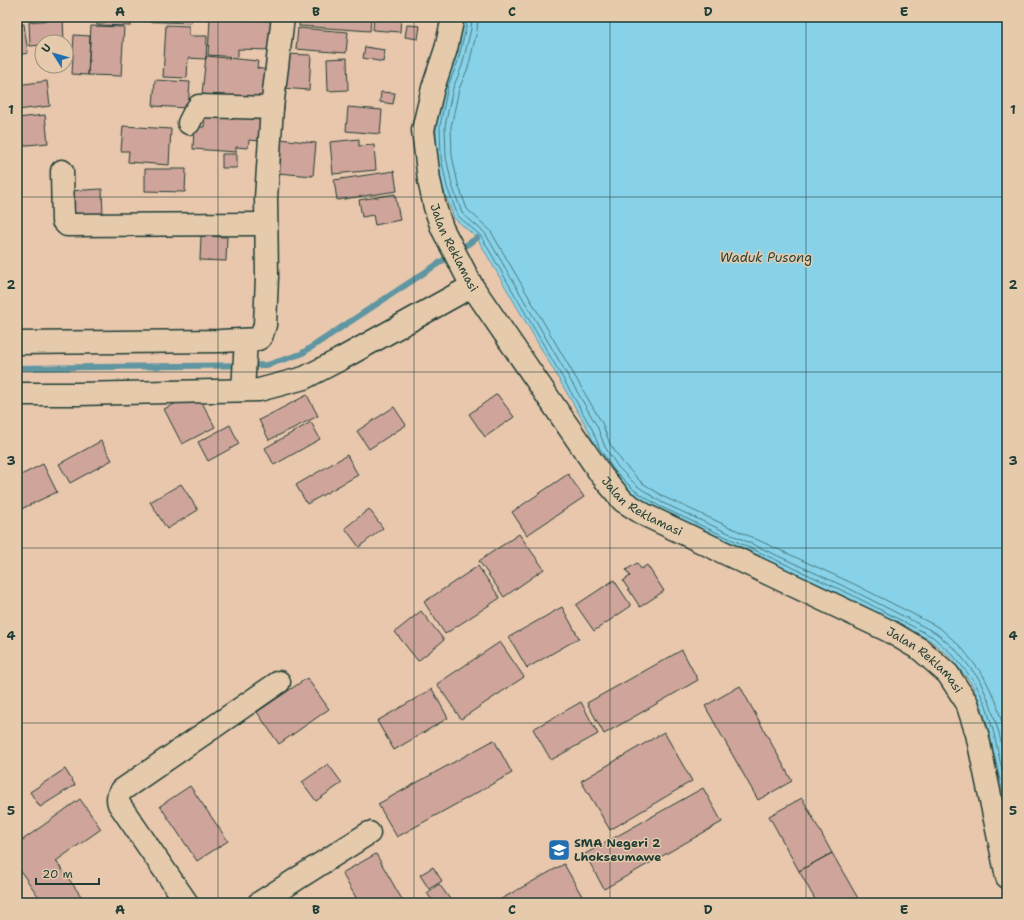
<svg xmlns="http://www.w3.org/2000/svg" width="1024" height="920" viewBox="0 0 1024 920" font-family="'Shantell Sans',sans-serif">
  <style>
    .water { fill: #88d2e9; stroke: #5e96a1 }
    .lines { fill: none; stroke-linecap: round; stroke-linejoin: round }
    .shore { stroke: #49797c; stroke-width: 1 }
    .stream { stroke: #5e96a1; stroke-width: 6 }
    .building { fill: #cfa49a; stroke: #1f3d34 }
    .minor-casing { stroke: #1f3d34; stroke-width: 25 }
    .minor { stroke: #e5caac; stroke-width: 22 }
    .grid { fill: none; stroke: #1f3d34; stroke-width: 1; stroke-opacity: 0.55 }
    .labels { text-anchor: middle; stroke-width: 3; stroke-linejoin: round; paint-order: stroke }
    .street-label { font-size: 12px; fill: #1f3d34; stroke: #e5caac }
    .poi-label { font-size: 12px; font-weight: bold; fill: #1f3d34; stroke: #e5caac; text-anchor: start }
    .water-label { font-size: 13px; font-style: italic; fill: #24443d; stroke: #e5caac }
    .neatline { fill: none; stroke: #1f3d34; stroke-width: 1.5 }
    .grid-label { font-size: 13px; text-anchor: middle; font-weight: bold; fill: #1f3d34 }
  </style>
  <rect width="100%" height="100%" fill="#e8c7ad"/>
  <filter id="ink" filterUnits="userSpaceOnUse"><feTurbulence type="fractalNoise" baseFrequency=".025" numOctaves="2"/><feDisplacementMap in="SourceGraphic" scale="8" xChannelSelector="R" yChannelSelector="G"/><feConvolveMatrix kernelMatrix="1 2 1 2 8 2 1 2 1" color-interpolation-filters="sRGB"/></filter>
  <g filter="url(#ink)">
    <!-- water -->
    <path class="water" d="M464,17h543v794l-17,-76 -8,-28 -11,-24 -21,-26 -20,-17 -82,-42 -191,-88 -26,-17 -20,-21 -14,-21 -8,-20 -112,-193 -23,-20 -11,-30 -6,-30 -1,-32 8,-41 9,-22 9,-36z"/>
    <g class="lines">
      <!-- shore -->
      <path class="shore" d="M467,17l-1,11 -9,36 -9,22 -8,40 1,31 6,30 11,29 23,20 111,193 8,20 14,21 20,20 25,16 191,88 83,43 20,18 21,26 12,24 8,29 13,58
        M472,17l-1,12 -9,37 -9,22 -8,38 1,31 6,28 10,28 23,20 112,193 8,21 13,20 19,19 24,16 191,88 84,43 21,18 22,28 11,25 9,29 8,36
        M478,17l-1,14 -9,37 -9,21 -8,38 1,29 6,28 9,25 23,21 112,193 8,21 13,19 18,19 23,15 190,87 57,29 29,15 21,19 22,28 13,26 11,40"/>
      <!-- stream -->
      <path class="stream" d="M17,368l250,-3 34,-11 176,-116"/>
    </g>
    <!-- building -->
    <path class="building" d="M97,17h34v9l-34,-1z
      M134,17h57v6l-57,-2z
      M299,17h72l-1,14 -71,-5z
      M374,17h27l-1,15 -27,-2z
      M210,18l61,3 -1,29 -32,-1v8l-30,-2z
      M63,19l1,23h-22v3l-12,1 -1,-24z
      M24,24l4,29 -11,2v-30z
      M166,25l23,1v10h18l-1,23 -18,-1 -1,20 -24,-1z
      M407,25l13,1 -2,13 -13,-2z
      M91,26l33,1 -3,49 -33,-1z
      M298,28l50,4 -2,21 -50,-4z
      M74,35l16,1 -2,39 -16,-1z
      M365,47l20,3 -2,12 -20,-4z
      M283,54l28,1 -2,35 -28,-2z
      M206,56l52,5 -1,7 10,2 -3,30 -62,-6z
      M347,58l1,32 -20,1 -1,-32z
      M155,80l35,2 -2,26 -35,-2z
      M47,81l3,25 -33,4v-25z
      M381,92l14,1 -2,11 -13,-2z
      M348,107l34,3 -2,24 -34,-3z
      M45,115l3,28 -31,3v-28z
      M205,115l57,4 -2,22 -11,-1 -1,8 -12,-1v5l-43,-3 1,-22h10z
      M123,126l48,3 -2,36 -41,-3 1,-11h-8z
      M280,139l36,4 -3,33 -36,-3z
      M359,139v7l15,-1 2,25 -43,4 -3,-32z
      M222,154h15v14h-15z
      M145,169h41l-1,23 -40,-1z
      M394,171l3,20 -60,9 -3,-20z
      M102,189l1,28 -35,1 -1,-27z
      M395,194l5,26 -25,5 -2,-10 -11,2 -3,-17z
      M201,236l26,1 -1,24 -26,-1z
      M197,393l18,34 -33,17 -18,-35z
      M497,394l17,23 -29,20 -16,-23z
      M307,395l11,21 -49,24 -10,-20z
      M394,407l12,18 -37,24 -12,-18z
      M311,422l9,17 -46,26 -9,-17z
      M230,425l9,19 -31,17 -10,-19z
      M101,441l11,19 -42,23 -11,-19z
      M347,455l11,20 -51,29 -11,-19z
      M43,464l14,28 -40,19v-34z
      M568,474l16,23 -57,38 -15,-23z
      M181,484l17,26 -31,19 -17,-27z
      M369,509l14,19 -24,19 -14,-19z
      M519,534l25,35 -40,28 -25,-36z
      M637,563l4,6 6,-4 17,26 -24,16 -17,-26 7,-5 -4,-6z
      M478,566l22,32 -55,36 -21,-32z
      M614,580l17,26 -37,25 -18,-26z
      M562,607l17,31 -52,30 -18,-31z
      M421,611l23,29 -26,21 -23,-29z
      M500,642l24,35 -63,42 -24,-35z
      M682,650l16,30 -94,54 -17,-31z
      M307,678l22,31 -50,35 -22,-32z
      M740,686l52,95 -34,19 -53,-94z
      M432,689l16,29 -54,32 -17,-29z
      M581,702l17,32 -47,26 -18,-31z
      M664,732l28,49 -82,49 -29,-49z
      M494,740l18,33 -115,64 -19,-33z
      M328,764l14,19 -26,18 -14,-19z
      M65,769l10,16 -35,22 -10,-15z
      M190,786l38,55 -31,20 -37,-55z
      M703,788l19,34 -118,67 -19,-35z
      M802,798l30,55 -33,18 -30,-55z
      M80,799l21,30 -45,32 30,42h-43l-26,-37v-22z
      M832,853l27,47 -5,3h-37l-18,-32z
      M376,854l28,49h-45l-17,-30z
      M564,864l19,34 -9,5h-80z
      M433,867l9,14 -13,8 -9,-14z
      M439,884l11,15 -6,4h-10l-7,-10z"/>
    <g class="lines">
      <!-- minor casing -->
      <g class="minor-casing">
        <g id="minor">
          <path id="s1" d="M453,17l-7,32 -13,39 -10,42 6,50 6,27 7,21 30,58 130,190 21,25 22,14 244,116 32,19 27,24 19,29 10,31 30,143"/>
          <path d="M189,123l5,-10 5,-7 73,2"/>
          <path d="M62,171l1,50 4,4 199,-1"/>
          <path d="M17,343l203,-2 38,-2 3,-2 4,-12 2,-48 -1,-79 6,-90 11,-91"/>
          <path d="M243,390l3,-50"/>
          <path d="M17,394h61l181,-4 45,-12 35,-18 133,-74"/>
          <path d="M187,903l-68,-99c-2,-6 -1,-9 3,-14l157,-108"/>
          <path d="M259,903l110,-70"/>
        </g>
      </g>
      <!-- minor -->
      <use href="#minor" class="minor"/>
    </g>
  </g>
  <!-- grid -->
  <path class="grid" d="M218,17v886M414,17v886M610,17v886M806,17v886M17,197h990M17,372h990M17,548h990M17,723h990"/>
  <!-- icons -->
  <defs>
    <g id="school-square" transform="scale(1.15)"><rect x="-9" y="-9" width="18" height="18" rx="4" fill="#1f6fb2" stroke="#e5caac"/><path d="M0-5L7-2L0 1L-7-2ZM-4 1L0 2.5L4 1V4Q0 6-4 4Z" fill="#fff"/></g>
  </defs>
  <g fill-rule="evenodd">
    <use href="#school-square" x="559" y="850"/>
  </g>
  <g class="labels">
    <!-- street labels -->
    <g class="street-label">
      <text dy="4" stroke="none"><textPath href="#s1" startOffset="240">Jalan Reklamasi</textPath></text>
      <text dy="4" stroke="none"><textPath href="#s1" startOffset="564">Jalan Reklamasi</textPath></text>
      <text dy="4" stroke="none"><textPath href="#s1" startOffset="888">Jalan Reklamasi</textPath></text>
    </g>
    <!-- poi labels -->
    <g class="poi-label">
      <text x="574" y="847">SMA Negeri 2<tspan x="574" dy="14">Lhokseumawe</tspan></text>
    </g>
    <!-- water labels -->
    <g class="water-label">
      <text x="766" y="262">Waduk Pusong</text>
    </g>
  </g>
  <!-- margin -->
  <rect width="1024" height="920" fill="none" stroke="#e5caac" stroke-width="44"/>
  <!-- north arrow -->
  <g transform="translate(54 54) rotate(307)"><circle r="19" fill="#e5caac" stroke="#96927c"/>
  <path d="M0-3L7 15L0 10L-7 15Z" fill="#1f6fb2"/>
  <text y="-6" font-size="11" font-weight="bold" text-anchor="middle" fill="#1f3d34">U</text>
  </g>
  <!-- scale -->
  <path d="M36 878v6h63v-6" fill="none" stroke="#1f3d34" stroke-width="2"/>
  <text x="42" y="878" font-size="12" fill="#1f3d34" stroke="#e5caac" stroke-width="3" paint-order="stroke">20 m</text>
  <rect x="22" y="22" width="980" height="876" class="neatline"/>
  <g class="grid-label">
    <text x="120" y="16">A</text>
    <text x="316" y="16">B</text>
    <text x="512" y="16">C</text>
    <text x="708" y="16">D</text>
    <text x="904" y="16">E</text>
    <text x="11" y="114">1</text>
    <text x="1013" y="114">1</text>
    <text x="11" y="289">2</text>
    <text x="1013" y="289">2</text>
    <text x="11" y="465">3</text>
    <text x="1013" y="465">3</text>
    <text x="11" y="640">4</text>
    <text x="1013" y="640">4</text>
    <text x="11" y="815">5</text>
    <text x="1013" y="815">5</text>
    <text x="120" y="914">A</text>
    <text x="316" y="914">B</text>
    <text x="512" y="914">C</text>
    <text x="708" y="914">D</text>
    <text x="904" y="914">E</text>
  </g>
</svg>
